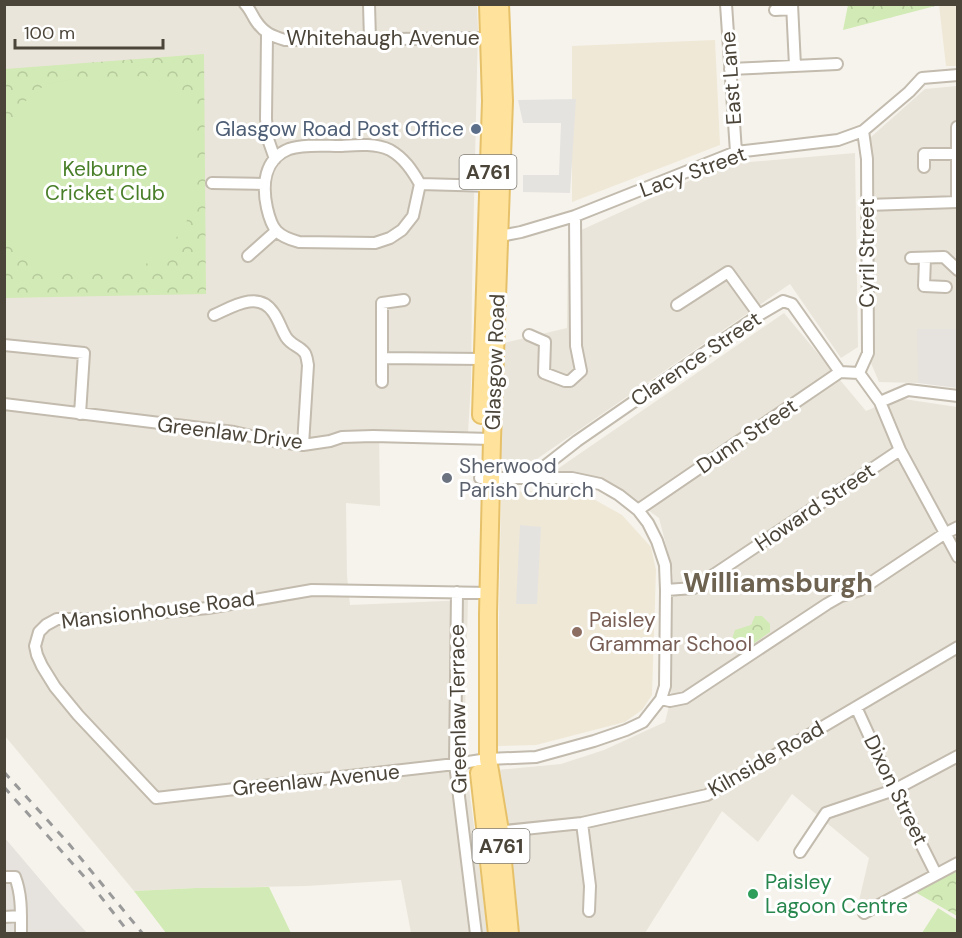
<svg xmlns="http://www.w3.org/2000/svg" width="962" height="938" viewBox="0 0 962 938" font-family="'DM Sans',sans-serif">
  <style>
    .residential { fill: #eae5da }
    .industrial { fill: #e6e2dd }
    .education { fill: #efe8d6 }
    .park { fill: url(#park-crowns) }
    .pitch { fill: #d2eab5 }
    .parking { fill: #e5e3e0 }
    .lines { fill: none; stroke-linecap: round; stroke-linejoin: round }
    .minor-casing { stroke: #c2bbae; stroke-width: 14 }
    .primary-casing { stroke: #e6c16a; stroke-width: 20 }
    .minor { stroke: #fff; stroke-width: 10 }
    .primary { stroke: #ffe39c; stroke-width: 16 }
    .rail { stroke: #9a9a9a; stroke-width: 3; stroke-dasharray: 8 8; stroke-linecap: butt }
    .service-dot { fill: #5c6f8a; stroke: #fff; stroke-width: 2 }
    .worship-dot { fill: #6b7280; stroke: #fff; stroke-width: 2 }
    .education-dot { fill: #8d6e63; stroke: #fff; stroke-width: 2 }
    .leisure-dot { fill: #2e9e5b; stroke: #fff; stroke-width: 2 }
    .labels { text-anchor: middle; stroke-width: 6; stroke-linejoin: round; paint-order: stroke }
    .shield { fill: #fff; stroke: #817c74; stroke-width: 1.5 }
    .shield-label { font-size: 20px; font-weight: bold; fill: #4b4439 }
    .street-label { font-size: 21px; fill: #4b4439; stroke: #fff }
    .service-label { font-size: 21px; fill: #4e5e75; stroke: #fff; text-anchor: end }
    .park-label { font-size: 21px; fill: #4a7f2a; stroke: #fff }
    .worship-label { font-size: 21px; fill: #5b616d; stroke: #fff; text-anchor: start }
    .education-label { font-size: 21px; fill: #785e54; stroke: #fff; text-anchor: start }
    .leisure-label { font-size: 21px; fill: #27864d; stroke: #fff; text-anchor: start }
    .district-label { font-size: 27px; font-weight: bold; fill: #6e6250; stroke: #fff }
  </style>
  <defs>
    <pattern id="park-crowns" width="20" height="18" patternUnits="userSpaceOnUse" patternTransform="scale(1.5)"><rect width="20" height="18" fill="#d2eab5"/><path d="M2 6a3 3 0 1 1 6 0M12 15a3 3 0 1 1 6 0" fill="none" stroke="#b6ca9c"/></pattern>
  </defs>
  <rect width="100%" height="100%" fill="#f6f3ec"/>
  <!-- residential -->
  <path class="residential" d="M4,5h473l1,24 -6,259 -1,95 -3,50 -89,-2 1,75 -34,-3 1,73 3,29 118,-5 -4,150 24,183h-77l-10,-53 -95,6 -110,2 -62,3 -129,-155z
    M957,86v243h-39v54l-39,-1 -8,-19v-226l54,-48z
    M855,153l3,194 -17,11 -51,-74 -269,186 -26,1 5,-127 67,-16 1,-92 158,-72z
    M784,313l82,98 31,-13 60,9v451l-98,51 -1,-4 11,-47 -77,-64 -34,48 -36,-31 -77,122h-132l-16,-163 64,-6 43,-14 61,-28 6,-24 2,-126 -14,-54 -29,-21 -74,-27z"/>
  <!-- industrial -->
  <path class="industrial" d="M917,329h40v59l-39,-5z
    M4,837l56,66 27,30h-82z"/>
  <!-- education -->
  <path class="education" d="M939,5h18v61h-11z
    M715,40l5,105 -148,57v-156z
    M553,491l35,5 34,19 29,32 5,23 -4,125 -10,15 -17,12 -89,23 -39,1 4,-254z"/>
  <!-- park -->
  <path class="park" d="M848,5l91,-1v1l-96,25z
    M204,54l2,240 -201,4v-229z
    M755,616h7l8,8v8l-30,21 -8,-14 3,-9 16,-5z
    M957,871v45l-42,-24z"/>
  <!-- pitch -->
  <path class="pitch" d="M146,76l27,10 23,29 1,41 -4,48 -9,24 -22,27 -29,16 -77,2 -41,-23 -10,-22 -1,-91 17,-32 25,-21 33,-6z
    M269,887l22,46h-125l-32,-42 62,-3z
    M938,908l19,12v13h-35z"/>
  <!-- parking -->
  <path class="parking" d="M576,99l-6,94 -47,-1v-17h36l2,-52h-38l-5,-23z
    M520,525l21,2 -4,77h-21z"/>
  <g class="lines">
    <!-- minor casing -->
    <g class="minor-casing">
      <path id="minor" d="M245,4c5,5 7,11 11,17 8,12 16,15 29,19l210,-2
        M369,4l1,36
        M726,4l10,148
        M792,4l3,62
        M775,10l17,-1
        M267,35l-1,84 2,20 7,20
        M730,69l107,-5
        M924,167v-13h33
        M212,183l52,1
        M420,184l-7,32 -11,14 -12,8 -15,5 -76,-1c-22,-6 -27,-12 -32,-34 -5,-23 -3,-49 22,-59 15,-5 35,-3 51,-3 16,-1 35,-3 50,4 14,8 22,20 30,34l73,2
        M957,202v-75
        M867,205l91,-3
        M495,237l26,-5 54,-16 161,-64 102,-12 25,-9 46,-39 13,-14 36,-3
        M248,256l27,-24
        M911,258l33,-1 14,13
        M925,258l-1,28 22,1
        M677,305l51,-33 31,43
        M214,315c18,-8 44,-25 59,-3 6,8 8,17 13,25 5,8 13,9 18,15 3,3 3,9 4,13l-5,80
        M529,335l16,7 -1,31 21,8h5l11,-10 -5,-25 -1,-130
        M4,345l80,8 -4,61
        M382,358l100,1
        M859,373l9,-20 -1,-194 -4,-28
        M859,373l21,29 20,48 58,107
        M382,382v-79l22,-3
        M880,402l28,-12 50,6
        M4,404l230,28 39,9 30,4 27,-4 12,-4 31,-1 119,3
        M480,478h92l28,6 19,11 19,15 10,13 9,18 8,24 1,25 -1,96 -4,13
        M542,478l3,-12 32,-25 182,-126 24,-14 9,3 48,68
        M638,510l202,-138 19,1
        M666,590l28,-2 206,-138
        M457,592l-2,172 21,170
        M490,593l-178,-3 -104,18 -114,11h-37l-11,6 -7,7 -4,14 2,9 5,11 13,21 23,28 78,83 299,-34 33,-5 48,-2 58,-16 32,-11 17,-8 18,-23 9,2 15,-3 142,-94 14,-8 19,-6 84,-56 14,-7
        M856,707l38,83 42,84
        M582,823l8,63 -1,25
        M495,832l87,-9 125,-28 251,-148
        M800,852l26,-39 68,-23 64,-34
        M4,877h11c7,18 6,37 6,57
        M864,913l94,-50
        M4,917l17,-1"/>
    </g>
    <!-- primary casing -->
    <g class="primary-casing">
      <path id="primary" d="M500,4l4,97 -12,338 -4,175v145l12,72 10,103
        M481,415l10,-314 -3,-97
        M479,773l18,161"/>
    </g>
    <!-- minor -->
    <use href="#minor" class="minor"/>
    <!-- primary -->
    <use href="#primary" class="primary"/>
    <!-- rail -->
    <path class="rail" d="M4,772l65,72 74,90
      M4,787l86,96 40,51"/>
  </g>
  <!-- markers -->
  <circle class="service-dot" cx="476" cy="129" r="6"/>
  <circle class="worship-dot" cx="447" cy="478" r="6"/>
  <circle class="education-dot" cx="577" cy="632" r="6"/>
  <circle class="leisure-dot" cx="753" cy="894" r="6"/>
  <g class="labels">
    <!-- shield labels -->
    <g class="shield">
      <rect x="459.5" y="155" width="57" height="34" rx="4.5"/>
      <rect x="472.5" y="829" width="57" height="34" rx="4.5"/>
    </g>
    <g class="shield-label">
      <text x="488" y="179">A761</text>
      <text x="501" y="853">A761</text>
    </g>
    <!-- street labels -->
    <g class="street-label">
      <text x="383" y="45">Whitehaugh Avenue</text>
      <text transform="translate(731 78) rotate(-94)" y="7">East Lane</text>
      <text transform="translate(693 172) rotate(-20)" y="7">Lacy Street</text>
      <text transform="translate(867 253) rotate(-90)" y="7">Cyril Street</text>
      <text transform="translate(696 359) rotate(-34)" y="7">Clarence Street</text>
      <text transform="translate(495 362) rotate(-88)" y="7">Glasgow Road</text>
      <text transform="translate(230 433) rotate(7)" y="7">Greenlaw Drive</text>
      <text transform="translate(747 436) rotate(-34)" y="7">Dunn Street</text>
      <text transform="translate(815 507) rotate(-34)" y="7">Howard Street</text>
      <text transform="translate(158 610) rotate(-7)" y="7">Mansionhouse Road</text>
      <text transform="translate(458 709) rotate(-91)" y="7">Greenlaw Terrace</text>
      <text transform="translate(766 759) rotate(-30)" y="7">Kilnside Road</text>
      <text transform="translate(316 780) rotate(-6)" y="7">Greenlaw Avenue</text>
      <text transform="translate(896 790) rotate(64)" y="7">Dixon Street</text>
    </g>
    <!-- service labels -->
    <g class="service-label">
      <text x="464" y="136">Glasgow Road Post Office</text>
    </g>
    <!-- park labels -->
    <g class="park-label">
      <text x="105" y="176">Kelburne<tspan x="105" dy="24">Cricket Club</tspan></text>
    </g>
    <!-- worship labels -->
    <g class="worship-label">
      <text x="459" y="473">Sherwood<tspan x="459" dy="24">Parish Church</tspan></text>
    </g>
    <!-- education labels -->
    <g class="education-label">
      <text x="589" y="627">Paisley<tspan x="589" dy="24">Grammar School</tspan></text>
    </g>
    <!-- leisure labels -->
    <g class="leisure-label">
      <text x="765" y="889">Paisley<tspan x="765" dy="24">Lagoon Centre</tspan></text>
    </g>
    <!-- district labels -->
    <g class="district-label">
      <text x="778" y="592">Williamsburgh</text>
    </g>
  </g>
  <!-- border -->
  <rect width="962" height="938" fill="none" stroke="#4b4439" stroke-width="12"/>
  <!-- scale -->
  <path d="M15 39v9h148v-9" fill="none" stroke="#4b4439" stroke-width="3"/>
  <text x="24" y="39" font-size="18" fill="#4b4439" stroke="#ffffff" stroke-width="4.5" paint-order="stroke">100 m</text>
</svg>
